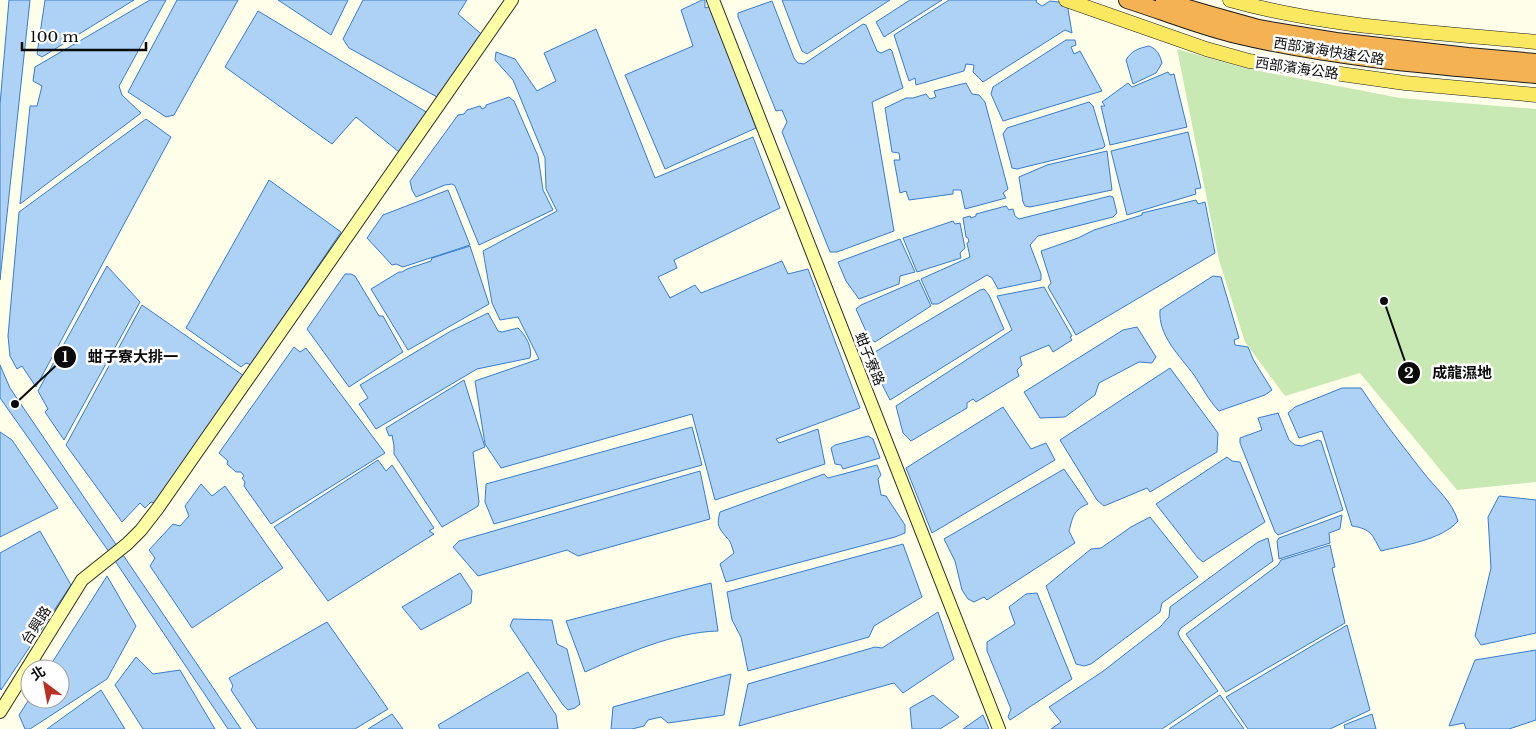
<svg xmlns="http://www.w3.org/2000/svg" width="1536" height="729" viewBox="0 0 1536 729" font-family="'Libre Baskerville','Noto Sans TC',serif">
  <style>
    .green { fill: #c8e8b4 }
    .water { fill: #aed2f6; stroke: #367ccd }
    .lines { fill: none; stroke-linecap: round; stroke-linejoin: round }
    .secondary-casing { stroke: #2d2d2d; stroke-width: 14 }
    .primary-casing { stroke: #1c1c1c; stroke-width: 15 }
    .highway-casing { stroke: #1c1c1c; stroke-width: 18 }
    .secondary { stroke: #fdffa4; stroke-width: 12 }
    .primary { stroke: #f9e860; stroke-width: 14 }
    .highway { stroke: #f4b252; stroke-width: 16 }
    .labels { text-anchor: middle; stroke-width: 5; stroke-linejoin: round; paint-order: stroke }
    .street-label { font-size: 14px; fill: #0b0b0b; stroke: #fff }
    .leader { fill: none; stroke: #0b0b0b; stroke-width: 2 }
    .callout-dot { fill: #0b0b0b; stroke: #fff; stroke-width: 2 }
    .mark-label { font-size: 15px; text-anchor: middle; font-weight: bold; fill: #fff }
    .callout-label { font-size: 15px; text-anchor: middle; font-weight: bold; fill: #0b0b0b; stroke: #fff; stroke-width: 5; stroke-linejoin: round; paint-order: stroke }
  </style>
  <rect width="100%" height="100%" fill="#fffee9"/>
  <!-- green -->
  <path class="green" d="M1177,49l67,19 156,30 136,11v373l-79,8 -97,-117 -75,23 -40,-54 -26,-82z"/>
  <!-- water -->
  <path class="water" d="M9,0h21l-30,280v-176z
    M45,0h89l-92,57 -5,-3z
    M150,0h16l-47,86 3,9 19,18 -121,91 10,-98h7l5,-20 -9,-5 2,-14z
    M177,0h61l-64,115 -8,2 -38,-25z
    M278,0h70l-17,35z
    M363,0h104l-9,14 28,24 -49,59 -88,-49 -6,-9z
    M702,0h3v8l7,-2 44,122 -91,41 -40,-94 68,-29 -12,-36z
    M782,0h108l-83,54 -5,-3 -3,-7z
    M910,0h32l-58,37 -8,-15z
    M949,0h88l-1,2 6,4 8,-5 17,2 5,30 -7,-3 -82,52 -10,-10 1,-7 -8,-1 -2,7 -48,14 -1,-7 -6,3 -15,-46z
    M772,1l22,57 4,5 6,1 59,-40 3,1 11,26 4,2 9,-4 2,2 11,37 -31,14 22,129 -57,21h-7l-48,-120 5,-10 -5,-12 -6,1 -38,-94v-4z
    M258,11l170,102 -29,39 -43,-35 -24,27 -107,-77z
    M596,29l59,149 98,-41 27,71 -106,52 3,8 -19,9 12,21 25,-13 6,8 81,-32 6,13 20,-5 52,139 -84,31 3,4 39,-14 7,35 -110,36 -23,-86 -191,54 -16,-24 -10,-63 64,-22 -21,-42 -18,3 -8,-17 -9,-52 74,-40 -11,-22 -1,-31 -32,-78 -18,-20 1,-8 19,7 22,32 19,-10 -12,-28z
    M1066,40h9l1,5 -5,2 3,7 6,-3 22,40 -99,30 -12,-27 2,-7z
    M1149,46c8,3 11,9 13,17l-6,10 -23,11 -7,-24c5,-9 13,-12 23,-14z
    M1168,72l2,3 4,-1 13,53 -77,18 -9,-39h4l-3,-4 26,-19 4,4z
    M966,83l6,11 7,1 6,7 23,87 -5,4 3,5 -41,11 -4,-19h-8v4l-44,6 -3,-9 -6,2 -6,-33h6l-1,-7 -7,-1 -7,-44 21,-10h7l13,-4 4,5 6,-2 -2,-6z
    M509,97l5,4 24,55 5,34 10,20 -74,35 -24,-59 -3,-2 -7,1 -29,12 -4,-7 -2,-9 48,-66 6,-1 3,-4 13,-4 2,3 4,-2v-2z
    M1089,102l4,4 12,40 -2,2 -86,21 -5,-1 -9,-34 4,-6z
    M146,119l25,18 -135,250 -14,-21 -5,3 -7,-13 -2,-20 11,-124z
    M1188,132l13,56 -6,1 1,5 -69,21 -16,-64z
    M1107,151l5,39 -82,17 -5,-1 -2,-4 -4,-25 28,-12z
    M269,180l72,52 -90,133 -5,-2 -5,4 -55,-39z
    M448,190l22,55 -67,22 -7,-3 -4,1 -25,-27 16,-23z
    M1110,196l3,1 4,16 -4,4 -75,19 -8,9 11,29v6l-43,9 -6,-11 -5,-3 -49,29h-6l-11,-25 49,-22 -3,-14 2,-1 -1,-4 -2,-1 -3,-19 7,-2 1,2 5,-2v-2l30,-8 3,4 4,-1 2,7 4,3z
    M1196,200l2,4 7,-2 10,51 -139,82 -28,-48 3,-4 -10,-32 37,-13 16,-8 48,-15v-2z
    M953,221l2,3 5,-1 5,25 -5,5 1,5 -44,14 -14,-34z
    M900,239l15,33 -15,4 -1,8 -40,15 -13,-18 -8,-19z
    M470,246l19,58 -81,46 -37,-61 28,-17h3l5,-3 24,-8 1,-3z
    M107,266l33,36 -76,138 -19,-28 3,-3 -10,-18z
    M345,274h6l4,2 24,40h4l20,36 -54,35 -42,-58z
    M1213,276l8,1 18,61 -5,2 1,5 13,2 6,14 18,29 -7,5 -46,16c-10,-10 -17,-24 -25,-36 -14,-19 -36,-39 -34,-65z
    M919,280l12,26 -56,36 -6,-4 -13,-29 5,-4z
    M1044,287l28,49 -2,1 2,3 -19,12 -4,-7 -29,12 2,8 -5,5 2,6 -43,26 -3,-3 -6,4v5l-56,33 -8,-8 -7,-27 116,-76 -15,-34z
    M984,289l5,6 15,34 -114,71c-8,-16 -17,-30 -15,-48l105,-62z
    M142,305l102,71 -90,127 -3,-1 -6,6 -5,-5 -18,19 -56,-77z
    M488,313l10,18 4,1 16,-4c7,6 15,20 12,30l-53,11 -101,60 -17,-25 9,-6 -8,-13 91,-54z
    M1137,327l19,30 -4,6 -13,-1 -40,21 -4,12 -30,22 -25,1 -16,-26 99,-62z
    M294,347l6,5 6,-4 79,105 -114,71 -27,-38 1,-4 -3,-4 2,-2 -3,-4h-5l-9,-8 1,-3 -9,-8z
    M0,365l10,23 231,341h-13l-121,-180 -107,-151z
    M1170,368l48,65 -1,19 -67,40 -3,-4 -43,18 -7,-6 -37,-60z
    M464,380l21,67 -12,5 6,50 -1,4 -3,2 -33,19 -48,-73v-8l-2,-11 -3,1 -3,-8z
    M1342,388h19c19,29 40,56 62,84 13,17 29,29 35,49 -16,19 -54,24 -77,30 -9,-16 -9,-22 -29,-25l-30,-95 -23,7 -11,-25 7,-6z
    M1003,407l28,42 15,-6 9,17 -123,73 -26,-65z
    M1278,413l11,27 6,5 7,1 16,-6 3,1 22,69 -65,25 -3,-3 -35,-89v-5l22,-8 -4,-12z
    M692,427l10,38 -208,59 -9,-22 1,-18z
    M0,432l12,8 46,68 -58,29z
    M868,436l5,3 7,19 -37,11 -2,-4 -6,-1 -4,-16 4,-3z
    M1227,457l5,4 8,1 25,60 -62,40 -5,-4 -42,-54z
    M378,460l8,11 6,-6 42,63 -5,3 5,3 -106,67 -54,-74z
    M877,465l4,10 -3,4 3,16 5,1 19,29v8l-10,4 -169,45 -6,-18 14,-11c-2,-5 -3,-12 -7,-15 -8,-10 -11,-12 -7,-26l104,-38 4,4z
    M1064,469l24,35c-15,6 -15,13 -19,27l6,12 -88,57 -3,-3 -10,5 -6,-3 -6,-9 -7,-29 -11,-22z
    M700,471l10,48 -132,37 -11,-6 -89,26 -25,-29 6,-6z
    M201,484l11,12 13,-10 58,82 -91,60 -42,-62 5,-8 -6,-8 24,-26 7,2 9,-10 -4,-10z
    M1499,496l37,4v133l-55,12 -6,-9 16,-68 -3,-51z
    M1342,515l-2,14 -11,4 1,10 -51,16 -2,-18 2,-3z
    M1150,517l48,60 -36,26 -2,9 -69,52 -7,2 -8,-2 -30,-78 45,-37 10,-1 30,-21z
    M40,531l31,54 -70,105 -1,-3v-134z
    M1268,538l5,23 -92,67 -3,5 2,5 38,53 -56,38h-111l10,-7 -12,-15 53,-35 58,-45 9,-10 1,-10 88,-65z
    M903,544l19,53 -48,29 -5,11 -121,34 -7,-34 -9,-17 -5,-28z
    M1330,545l5,22 -3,1 13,55 -119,69 -40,-58 92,-69 3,-5z
    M460,573l12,18 -1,12 -50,27 -19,-23z
    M107,576l29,50 -29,53 -77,50h-5l-6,-14 11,-17 30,1v-30h-12z
    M711,583l7,48c-44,1 -93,23 -133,41l-19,-51z
    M1037,593l35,86 -62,41 -2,-3 3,-8 -24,-58v-9l28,-18 -6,-17 17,-13z
    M938,612l16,47 -51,34 -9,-10 -155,43 9,-42 127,-37 7,1z
    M513,619l39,1 5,24 10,5 13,55 -5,4 -7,2 -5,-5 -53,-79z
    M327,622l61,87 -33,20h-98l-26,-39 2,-4 -4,-8z
    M1347,625l23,85 -40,19h-82l-22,-32z
    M1536,650v70l-27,9h-43l-2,-6 -15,3 26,-66z
    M136,657l17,17 27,-4 35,59h-72l-28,-44z
    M528,672l28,43 2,14h-118l-2,-4z
    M731,674l-7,41 -56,8 -7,-6 -13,3 -4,6 -12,3h-21l2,-22z
    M101,690l24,39h-78z
    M933,695l26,22 -19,12h-28l-2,-21z
    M1220,695l24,34h-75z
    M392,714l11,15h-35z
    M1372,714l4,15h-31l-1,-4z
    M983,715l6,14h-26z"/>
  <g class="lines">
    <!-- secondary casing -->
    <g class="secondary-casing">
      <path id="secondary" d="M713,0c94,244 192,486 286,729
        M0,712l82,-132 45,-36 14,-14 17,-22 354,-508"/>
    </g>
    <!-- primary casing -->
    <g class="primary-casing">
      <path id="primary" d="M1066,0l140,49 43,12 156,22 131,12
        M1230,0c100,28 203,32 306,42"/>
    </g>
    <!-- highway casing -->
    <g class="highway-casing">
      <path id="highway" d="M1127,0c35,11 69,25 105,34 99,24 202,32 304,41
        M1164,1l44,13 50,14 78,13 132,15 68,6"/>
    </g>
    <!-- secondary -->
    <use href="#secondary" class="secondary"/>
    <!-- primary -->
    <use href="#primary" class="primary"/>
    <!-- highway -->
    <use href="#highway" class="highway"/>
  </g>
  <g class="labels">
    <!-- street labels -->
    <g class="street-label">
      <text transform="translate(1329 51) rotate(9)" y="5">西部濱海快速公路</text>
      <text transform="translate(1297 68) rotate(8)" y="5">西部濱海公路</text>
      <text transform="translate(870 359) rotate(68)" y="5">蚶子寮路</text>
      <text transform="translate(36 625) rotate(-58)" y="5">台興路</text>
    </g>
  </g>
  <!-- callouts -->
  <path class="leader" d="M15 404L65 357M1384 301L1409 373"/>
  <g class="callout-dot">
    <circle cx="15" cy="404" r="5"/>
    <circle cx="1384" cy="301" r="5"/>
    <circle cx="65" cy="357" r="12"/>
    <circle cx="1409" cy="373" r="12"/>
  </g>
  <g class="mark-label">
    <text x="65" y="362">1</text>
    <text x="1409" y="378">2</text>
  </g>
  <g class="callout-label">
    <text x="133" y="362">蚶子寮大排一</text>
    <text x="1462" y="378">成龍濕地</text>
  </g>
  <!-- north arrow -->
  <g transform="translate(45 684) rotate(328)"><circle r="24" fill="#ffffff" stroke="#9d9d9d"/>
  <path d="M0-4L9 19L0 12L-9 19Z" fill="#ba3124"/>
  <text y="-8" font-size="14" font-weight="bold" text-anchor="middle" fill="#0b0b0b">北</text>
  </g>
  <!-- scale -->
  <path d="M22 42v8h124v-8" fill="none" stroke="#0b0b0b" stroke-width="2.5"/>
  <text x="30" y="42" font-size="15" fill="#0b0b0b" stroke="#ffffff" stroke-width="4" paint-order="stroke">100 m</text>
</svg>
